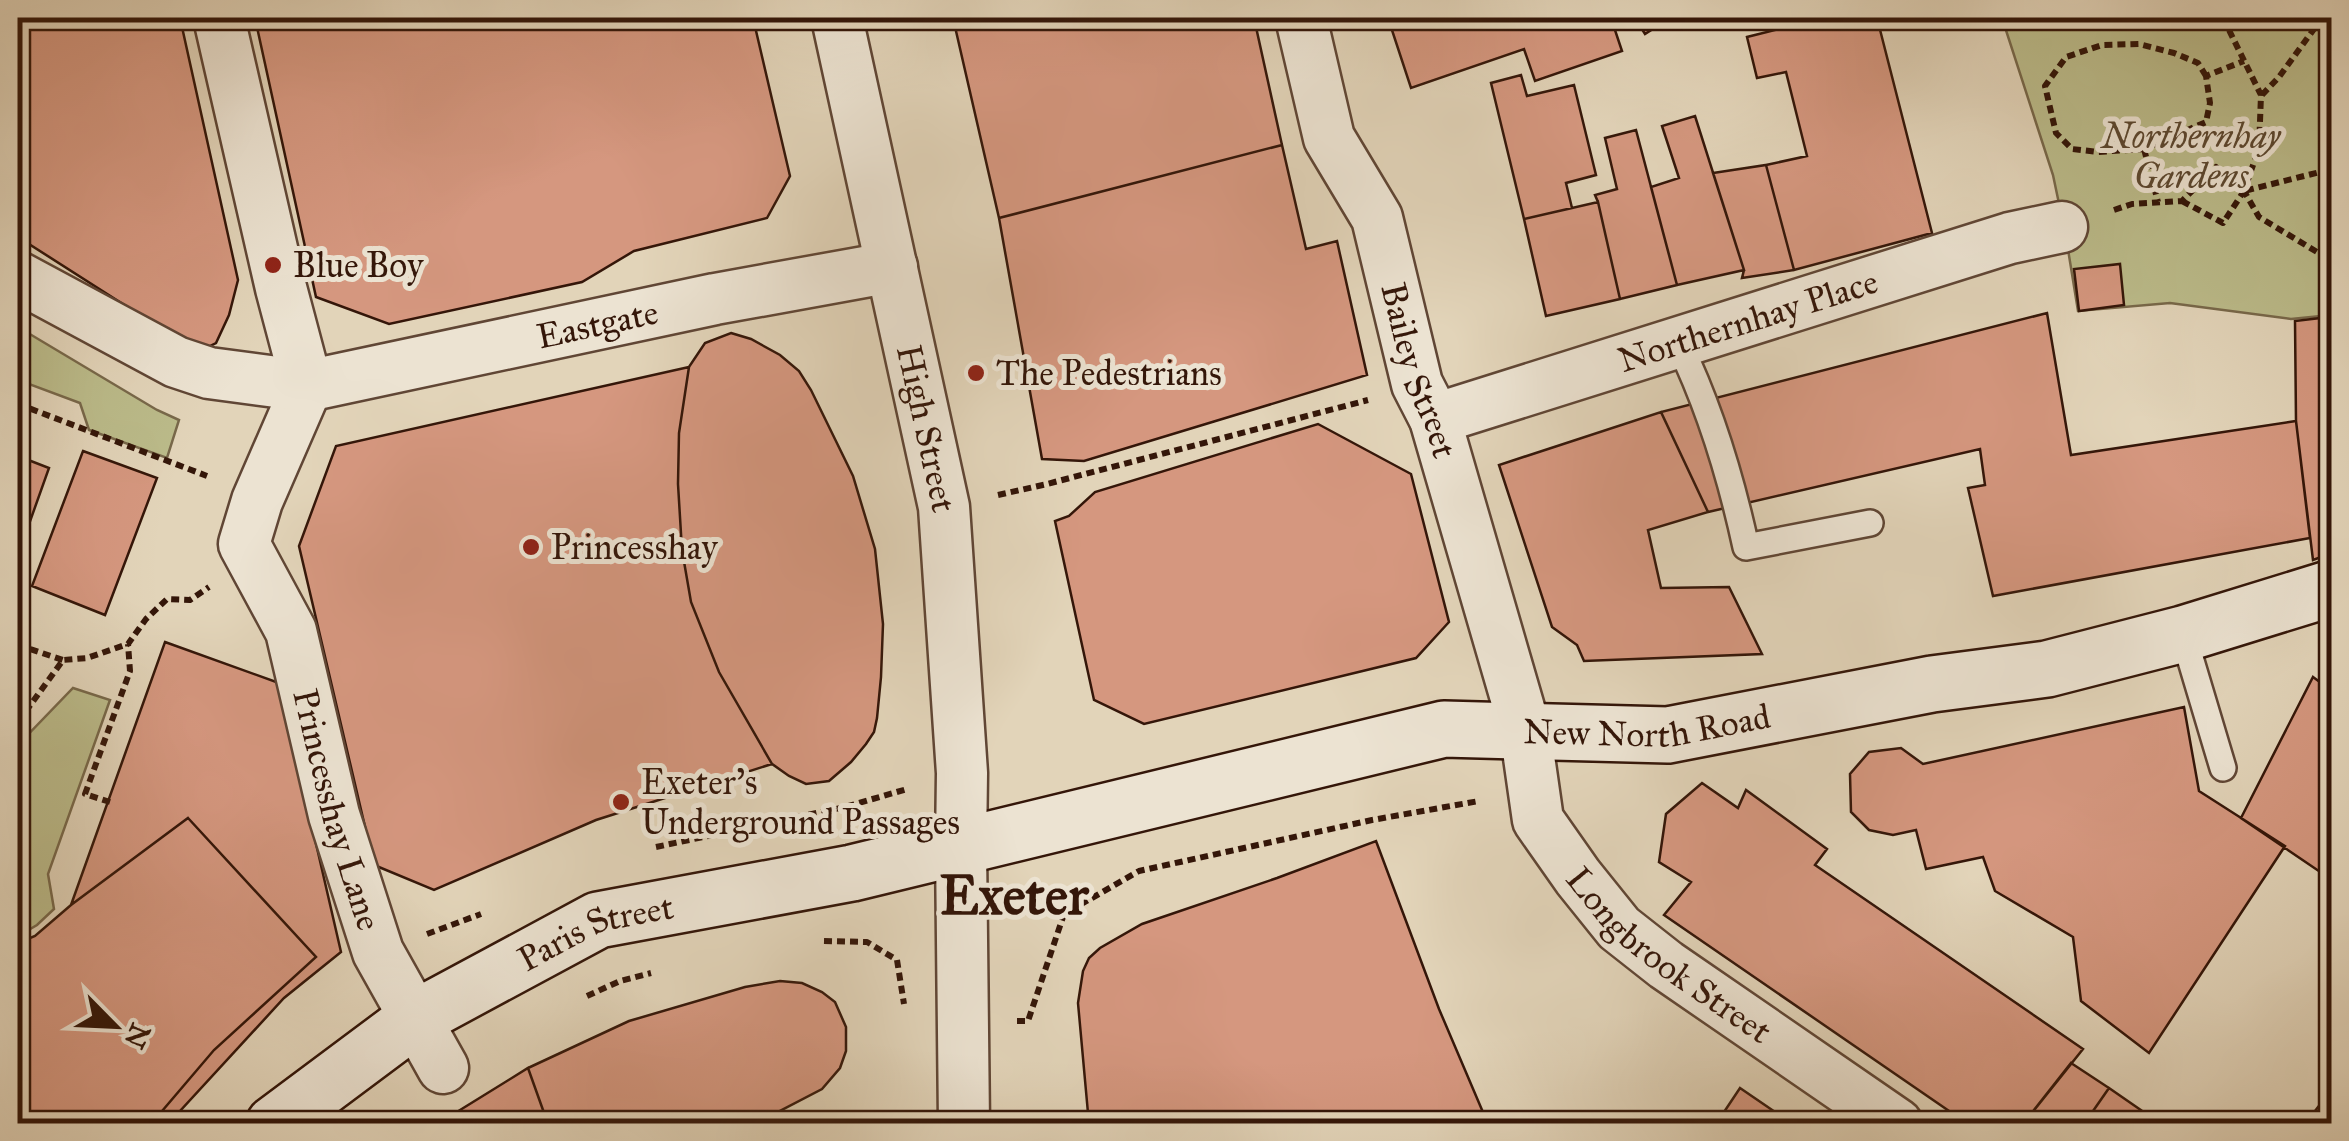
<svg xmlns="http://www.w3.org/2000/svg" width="2349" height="1141" viewBox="0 0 2349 1141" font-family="'IM FELL Great Primer',serif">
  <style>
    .green { fill: #bbbb8a; stroke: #78684a; stroke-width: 2.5 }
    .building { fill: #d5977f; stroke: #341609; stroke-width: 2.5 }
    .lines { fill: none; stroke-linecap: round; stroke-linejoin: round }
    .lane-casing { stroke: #604635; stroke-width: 30 }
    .street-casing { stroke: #604635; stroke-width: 55 }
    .secondary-casing { stroke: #341609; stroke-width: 60 }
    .path { stroke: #341609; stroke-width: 6; stroke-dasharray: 8 5; stroke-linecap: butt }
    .lane { stroke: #ece3d2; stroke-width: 25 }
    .street { stroke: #ece3d2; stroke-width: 50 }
    .secondary { stroke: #ece3d2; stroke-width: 55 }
    .poi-dot { fill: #8f2418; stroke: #ece3d2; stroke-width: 4 }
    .labels { text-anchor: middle; stroke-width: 10; stroke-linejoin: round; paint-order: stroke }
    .park-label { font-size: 35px; font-style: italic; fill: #5c4830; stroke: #ece3d2 }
    .poi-label { font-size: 35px; fill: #341609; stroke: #ece3d2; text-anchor: start }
    .street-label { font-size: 35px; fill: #341609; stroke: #ece3d2 }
    .town-label { font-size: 55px; font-weight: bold; fill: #341609; stroke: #ece3d2 }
  </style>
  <rect width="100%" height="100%" fill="#e2d4b9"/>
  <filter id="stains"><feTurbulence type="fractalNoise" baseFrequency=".002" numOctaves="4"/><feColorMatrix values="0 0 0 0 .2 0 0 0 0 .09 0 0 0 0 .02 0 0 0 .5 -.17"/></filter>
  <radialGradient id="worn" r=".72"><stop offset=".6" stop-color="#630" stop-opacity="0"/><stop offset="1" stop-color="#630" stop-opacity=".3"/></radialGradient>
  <!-- green -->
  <path class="green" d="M2002,18h329v297l-40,4 -121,-16 -92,8 -12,-74 -13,-62z
    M18,327l139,83 22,10 -12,38 -78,-28 -9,-27 -62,-23z
    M73,688l37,12 -62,174 6,35 -17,16 -19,11v-191z"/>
  <!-- building -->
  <path class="building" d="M18,18h162l58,262 -9,35 -13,28 -14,7 -15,-5 -169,-108z
    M255,18h498l37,158 -23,42 -133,33 -52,31 -193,42 -73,-27z
    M953,18h301l28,127 -283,73z
    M1388,18h223l11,33 -87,30 -11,-32 -113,39z
    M1635,18h35l-25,16z
    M1823,18h54l55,215 -138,37 -28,-105 41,-9 -21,-84 -29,6 -10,-41z
    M1521,75l6,21 47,-11 22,90 -30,8 6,25 -48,11 -33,-136z
    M1695,116l49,154 -67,15 -26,-98 28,-9 -17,-52z
    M1636,130l41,155 -57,14 -22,-97 -3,-7 22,-6 -12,-51z
    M1282,145l24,104 31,-8 30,134 -283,86 -42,-2 -43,-241z
    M1766,165l28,105 -52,8 2,-8 -31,-97z
    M1598,202l22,97 -74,17 -22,-97z
    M2120,264l4,41 -45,6 -5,-42z
    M2047,313l24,142 225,-34 14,117 -317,58 -25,-108 17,-3 -5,-36 -272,63 -47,-100z
    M2329,317l3,24v212l-19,7 -17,-139 -1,-100z
    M731,333l20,6 29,16 19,16 12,19 42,86 22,73 8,75 -2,53 -4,41 -3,14 -8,12 -15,18 -22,19 -23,3 -17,-8 -17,-12 -176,56 -162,70 -60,-25 -75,-319 37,-100 353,-79 16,-24z
    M689,367l-10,66 -1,51 4,66 9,52 28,70 53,92 -176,56 -162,70 -60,-25 -75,-319 37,-100z
    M1661,412l47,100 -60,18 13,58 68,-1 33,67 -178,7 -7,-16 -25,-18 -53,-162z
    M1318,424l93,50 38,148 -33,36 -272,66 -50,-24 -39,-179 14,-5 26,-24z
    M83,451l74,27 -52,137 -73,-29z
    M18,456l31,12 -31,87z
    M165,642l114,41 62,269 -57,46 -116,126h-150v-181l17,-7 36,-31z
    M2313,677l19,14v189l-91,-62z
    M2184,707l15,84 86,55 -136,207 -68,-52 -8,-64 -78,-46 -12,-34 -57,12 -10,-39 -23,5 -24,-5 -18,-18 -1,-38 19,-22 32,-4 22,16z
    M1702,783l36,25 8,-18 81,59 -12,16 268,184 -60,75h-55l-304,-209 27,-33 -32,-20 7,-48z
    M188,818l128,139 -102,93 -63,74h-133v-181l17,-7 36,-31z
    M1376,841l63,168 49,115h-399l-11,-121 5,-32 6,-13 11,-10 42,-24 135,-46z
    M780,981l22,2 20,9 13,10 11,25v24l-6,17 -18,21 -42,22 4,13h-236l-20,-56 101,-47 116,-34z
    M2071,1063l38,25 -25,36h-61z
    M528,1068l20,56h-108l12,-9z
    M1740,1088l38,26 13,10h-75z
    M2109,1088l52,36h-77z
    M2328,1094l4,2v28h-27z"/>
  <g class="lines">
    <!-- lane casing -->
    <g class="lane-casing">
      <path id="lane" d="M1679,344c31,64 52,134 67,203l124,-24
        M2183,634l40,134"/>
    </g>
    <!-- street casing -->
    <g class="street-casing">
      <g id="street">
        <path id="s1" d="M219,18l62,270 26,98 -50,115 -13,43 47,87 43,184 44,137 65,116"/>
        <path id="s2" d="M837,18l107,489 18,266 -1,74 3,277"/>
        <path id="s3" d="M1301,18l28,120 48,80 40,166 18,35 90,310 13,91 40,57 41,51 47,37 231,159"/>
        <path id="s4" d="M18,277l158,85 33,11 98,13 408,-87 177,-32"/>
        <path id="s5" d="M1435,419l575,-181 52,-11"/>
      </g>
    </g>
    <!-- secondary casing -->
    <g class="secondary-casing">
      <g id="secondary">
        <path id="s6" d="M274,1124l142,-106 182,-98 254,-47 592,-144 224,6 264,-51 115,-15 136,-35 149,-46"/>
      </g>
    </g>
    <!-- path -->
    <path class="path" d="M2226,18v6l35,71 -2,53 -15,43 15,26 73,44
      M2206,76l-8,-13 -24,-10 -35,-9 -37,1 -36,12 -21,29 11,47 16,16 26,3 46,-3 62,-27 4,-19 -4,-27 38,-15
      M2262,95l17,-18 43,-59
      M2144,149l14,53
      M2182,201l41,22 21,-32
      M2114,210l18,-6 50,-3 34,-34 28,24 88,-22
      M18,404l189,72
      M998,495l49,-11 321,-84
      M18,645l45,15
      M18,722l45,-62 24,-2 41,-14 18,-25 21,-20 23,1 19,-13
      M110,802l-25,-8 45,-123 -2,-27
      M656,847l189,-40 62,-18
      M427,934l54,-20
      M824,941l43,1 30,18 7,44
      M587,996l33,-15 31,-8
      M1017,1021h11l36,-107 75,-43 233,-51 107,-19"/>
    <!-- lane -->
    <use href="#lane" class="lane"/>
    <!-- street -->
    <use href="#street" class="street"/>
    <!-- secondary -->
    <use href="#secondary" class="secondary"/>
  </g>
  <!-- markers -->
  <g class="poi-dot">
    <circle cx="273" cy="265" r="10"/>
    <circle cx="976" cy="373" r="10"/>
    <circle cx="531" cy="547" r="10"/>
    <circle cx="621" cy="802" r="10"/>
  </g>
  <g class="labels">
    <!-- park labels -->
    <g class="park-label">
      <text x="2191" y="148">Northernhay<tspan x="2191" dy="40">Gardens</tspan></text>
    </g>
    <!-- poi labels -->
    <g class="poi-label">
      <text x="293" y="277">Blue Boy</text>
      <text x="996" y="385">The Pedestrians</text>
      <text x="551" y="559">Princesshay</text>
      <text x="641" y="794">Exeter's<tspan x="641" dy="40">Underground Passages</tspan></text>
    </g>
    <!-- street labels -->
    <g class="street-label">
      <text dy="12" stroke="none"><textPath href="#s5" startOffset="328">Northernhay Place</textPath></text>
      <text dy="12" stroke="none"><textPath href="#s4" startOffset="610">Eastgate</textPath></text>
      <text dy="12" stroke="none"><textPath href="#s3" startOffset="375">Bailey Street</textPath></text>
      <text dy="12" stroke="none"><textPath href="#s2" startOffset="420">High Street</textPath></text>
      <text dy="12" stroke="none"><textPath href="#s6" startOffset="1455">New North Road</textPath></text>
      <text dy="12" stroke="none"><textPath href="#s1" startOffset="832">Princesshay Lane</textPath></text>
      <text dy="12" stroke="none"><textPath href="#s6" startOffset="378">Paris Street</textPath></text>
      <text dy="12" stroke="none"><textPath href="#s3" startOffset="1032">Longbrook Street</textPath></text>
    </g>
    <!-- town labels -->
    <g class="town-label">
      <text x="1014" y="914">Exeter</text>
    </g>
  </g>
  <!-- margin -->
  <rect width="2349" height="1141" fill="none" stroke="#e2d4b9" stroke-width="60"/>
  <rect x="20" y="20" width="2309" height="1101" fill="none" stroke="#341609" stroke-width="5"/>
  <rect x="30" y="30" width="2289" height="1081" fill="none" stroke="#341609" stroke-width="2.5"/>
  <!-- north arrow -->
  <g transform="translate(115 1026) rotate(114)" stroke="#ece3d2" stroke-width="8" paint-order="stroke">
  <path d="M0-8L18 38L0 25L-18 38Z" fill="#341609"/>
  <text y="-15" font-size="28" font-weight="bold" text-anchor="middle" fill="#341609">N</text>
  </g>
  <rect width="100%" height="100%" filter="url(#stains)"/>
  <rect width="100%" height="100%" fill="url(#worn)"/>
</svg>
